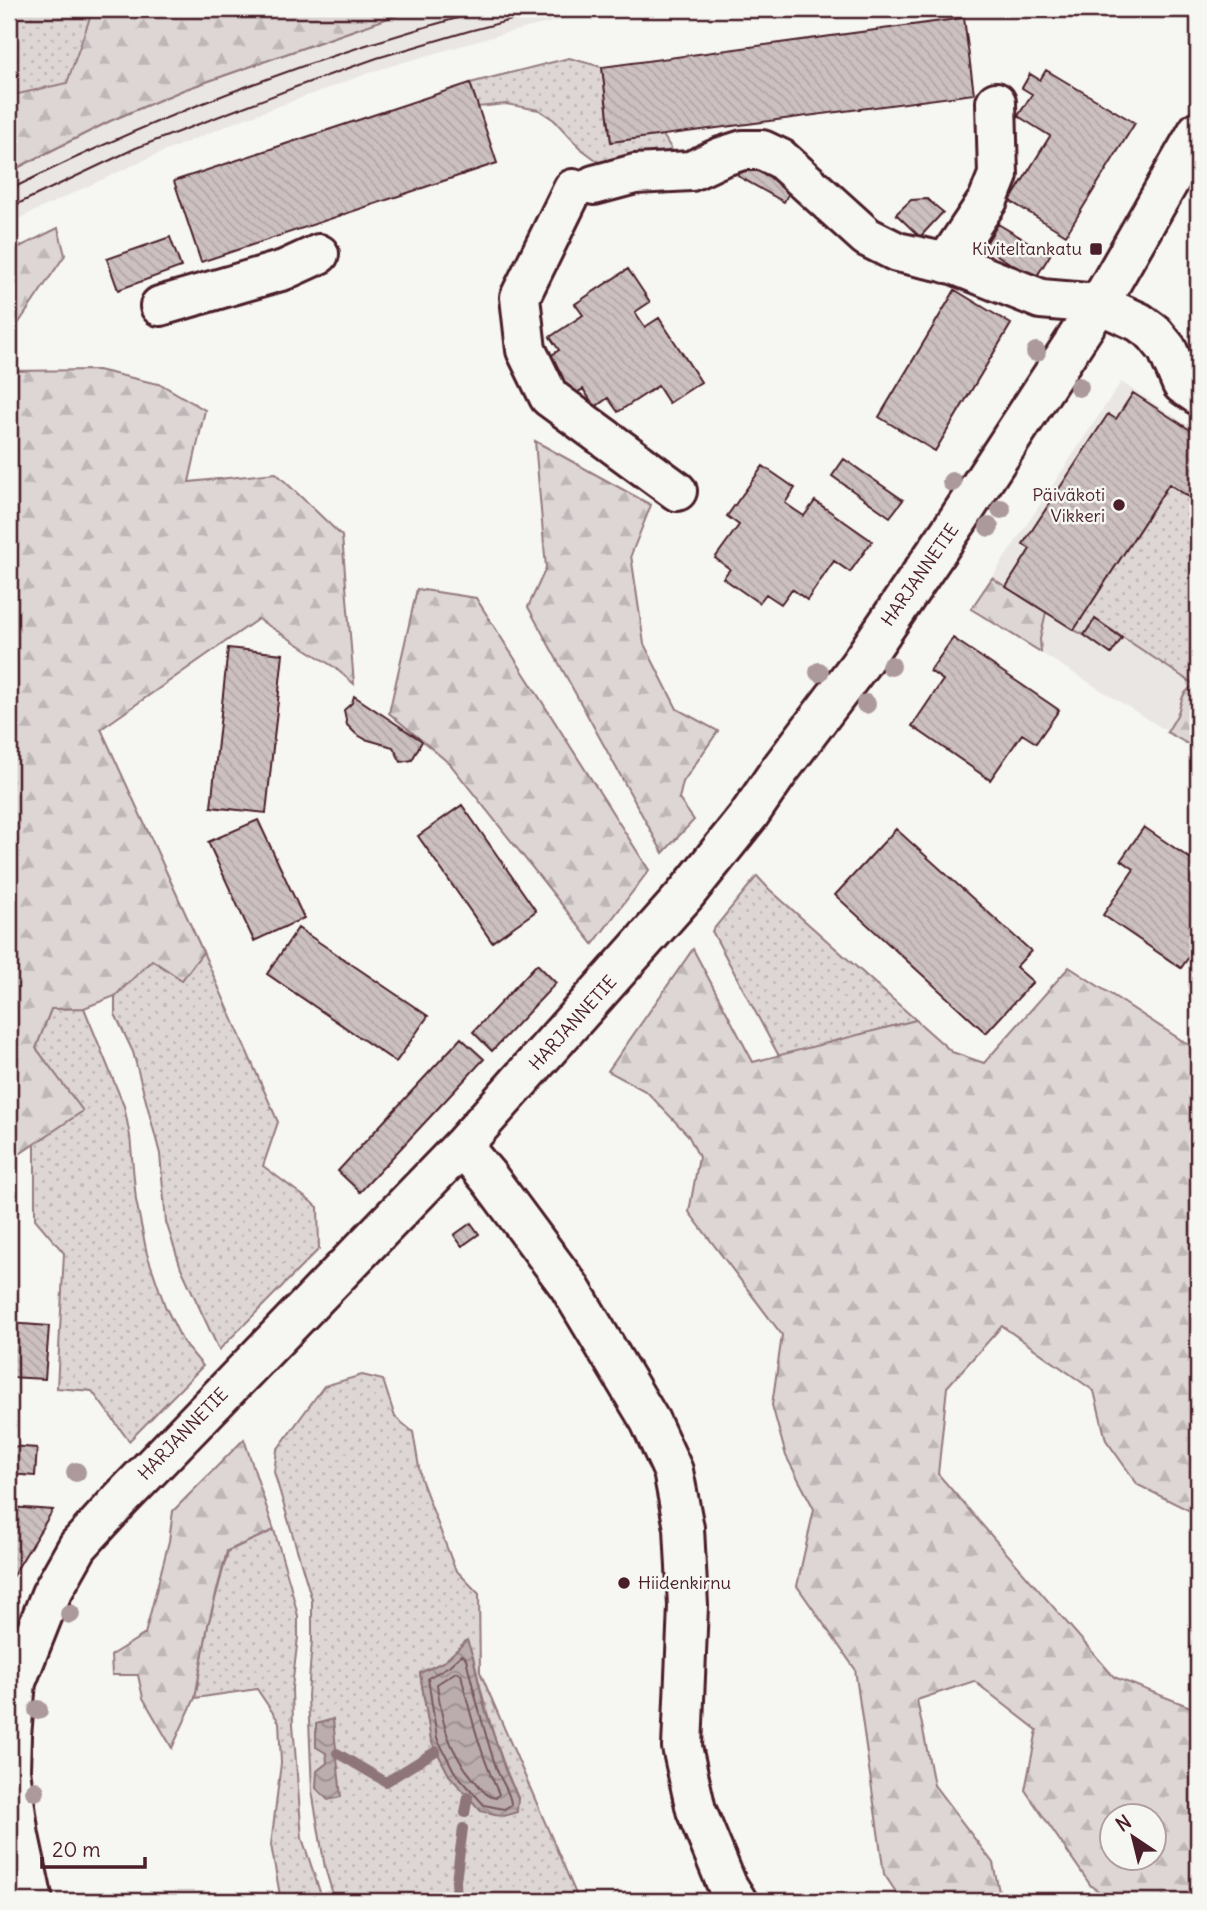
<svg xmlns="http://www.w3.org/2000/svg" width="1207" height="1910" viewBox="0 0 1207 1910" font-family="Delius,sans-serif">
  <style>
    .built { fill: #e9e6e3 }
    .green { fill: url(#green-dots); stroke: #947a80; stroke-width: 2; fill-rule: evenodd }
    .forest { fill: url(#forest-firs); stroke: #947a80; stroke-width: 2; fill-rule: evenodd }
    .water { fill: url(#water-waves); stroke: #8e747a; stroke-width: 2 }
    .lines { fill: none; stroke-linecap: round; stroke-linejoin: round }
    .shore { stroke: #77585f; stroke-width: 2 }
    .stream { stroke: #8e747a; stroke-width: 10 }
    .building { fill: url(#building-back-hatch); stroke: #4a1f2b; stroke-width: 2 }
    .minor-casing { stroke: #4a1f2b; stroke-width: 44 }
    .minor { stroke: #f6f6f2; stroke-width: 38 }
    .tram { stroke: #4a1f2b; stroke-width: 2 }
    .tree { fill: #ac999c }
    .poi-dot { fill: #4a1f2b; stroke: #f6f6f2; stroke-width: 2.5 }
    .labels { text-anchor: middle; stroke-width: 5; stroke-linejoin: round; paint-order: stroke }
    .poi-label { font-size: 18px; fill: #4a1f2b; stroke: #f6f6f2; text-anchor: end }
    .street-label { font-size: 18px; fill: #4a1f2b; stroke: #f6f6f2 }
  </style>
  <defs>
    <pattern id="green-dots" width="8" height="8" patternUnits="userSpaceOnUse" patternTransform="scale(1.75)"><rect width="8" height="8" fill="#ddd6d5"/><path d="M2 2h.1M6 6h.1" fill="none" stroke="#bfb7b7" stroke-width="1.8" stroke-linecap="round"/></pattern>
    <pattern id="forest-firs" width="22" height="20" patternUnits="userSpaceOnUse" patternTransform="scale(1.75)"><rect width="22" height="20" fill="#ddd6d5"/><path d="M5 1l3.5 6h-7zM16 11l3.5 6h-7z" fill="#bfb7b7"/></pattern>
    <pattern id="water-waves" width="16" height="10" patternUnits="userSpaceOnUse" patternTransform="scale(1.75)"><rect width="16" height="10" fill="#bbadae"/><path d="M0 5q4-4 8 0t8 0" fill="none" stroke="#9a8c8e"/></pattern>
    <pattern id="building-back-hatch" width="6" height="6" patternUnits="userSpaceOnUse" patternTransform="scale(1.75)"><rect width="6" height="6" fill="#ccc1c0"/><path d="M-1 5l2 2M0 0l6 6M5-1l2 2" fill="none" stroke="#b1a5a5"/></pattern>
  </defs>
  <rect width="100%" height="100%" fill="#f6f6f2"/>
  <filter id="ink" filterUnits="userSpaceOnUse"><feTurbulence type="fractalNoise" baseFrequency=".0143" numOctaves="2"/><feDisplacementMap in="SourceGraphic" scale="14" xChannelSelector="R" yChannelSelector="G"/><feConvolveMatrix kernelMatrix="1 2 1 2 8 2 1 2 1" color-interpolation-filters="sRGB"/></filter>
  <g filter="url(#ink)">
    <!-- built -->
    <path class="built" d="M414,9h191l-103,25 -122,35 -142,52 -92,38 -137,64v-51l101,-51 73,-31z
      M1121,382l77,50v311h-12l-215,-134z"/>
    <!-- green -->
    <path class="green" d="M9,9h405l-231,81 -73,31 -101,51z
      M569,58l33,9 9,75 52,-7 9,15 -33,7 -40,5 -19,-14 -26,-28 -15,-10 -33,-6 -28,3 -8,-24z
      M1169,484l29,19v184l-103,-68 -11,16 -10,-5z
      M757,876l12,13 147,131 -137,36 -67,-125z
      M203,952l75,170 -15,44 55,41 1,42 -100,101 -38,-82 -15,-46 -6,-68 -27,-102 -18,-38v-18l37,-36 30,20z
      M84,1008l40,98 6,30 6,64 11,54 18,52 18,36 20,24 -74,75 -37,-50 -35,-3 7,-135 -29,-34v-76l47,-32 -46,-63 15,-39z
      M362,1375l21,5 12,37 18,15 8,47 34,90 24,25 1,78 99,229h-244l-10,-33 -13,-77 -4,-95 4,-56v-40l-38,-128 3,-22 47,-64zM473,1657c11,49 24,96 45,141l-37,13 -32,-36 -18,-35 -11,-67 25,-12z
      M274,1530l16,54 8,32v21l-6,51 1,36 9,114 21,63h-42l-10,-56 10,-82 -2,-41 -22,-33 -62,9 13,-73 20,-74z"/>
    <!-- forest -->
    <path class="forest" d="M93,9h321l-231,81 -73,31 -101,51v-76l58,-13z
      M58,228l7,27 -56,82v-85z
      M98,370l64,15 43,25 -16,72 87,-9 66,63 12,148 -20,-17 -76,-48 -157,110 102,223 -21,28 -30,-20 -37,36 -31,12 -33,1 -15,39 47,63 -74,50v-790z
      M535,441l116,64 -20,50 13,89 33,65 41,22 -35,51 -4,17 15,21 -31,33 -135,-246 18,-39z
      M992,578l54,34 -6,27 1,13 -70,-43z
      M417,589l59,9 173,272 -56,74 -143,-180 -61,-51z
      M1195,685l3,2v56h-12l-19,-11c3,-5 7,-11 10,-17 6,-14 2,-21 18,-30z
      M693,949l60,113 163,-42 36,32 32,11 85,-96 129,84v464l-60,-30 -32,-45 -12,-49 -92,-65 -55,61 -9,87 176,203 84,33v191h-85l-22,-15 -66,-96 12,-60 -63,-49 -57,19 17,85 59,78 8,38h-99l-18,-27 -29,-205 -58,-83 17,-77 -28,-53 -14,-51 10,-70 -93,-123 10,-55 -11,-22 -41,-43 -39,-21zM1112,1815h42v42h-42z
      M244,1439l30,91 -47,21 -19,74 -13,73 -23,50 -29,-50 -5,-23h-26l-1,-20 34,-21 24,-93 4,-30z"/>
    <!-- water -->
    <path class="water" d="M467,1640l6,17 11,49 21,64 13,28 -1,14 -13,4 -23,-5 -32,-36 -18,-35 -11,-67 25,-12z
      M333,1719l8,78 -13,3 -12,-12 1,-17 10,-8 -1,-10 -10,-6v-23z"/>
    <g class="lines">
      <!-- shore -->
      <path class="shore" d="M461,1655l3,1 2,3c9,37 18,74 31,111 4,11 14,23 14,35l-7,4 -20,-4 -30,-34 -17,-33 -9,-60 21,-12z
        M456,1672l5,2c9,41 20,82 38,120l-3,4c-10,-1 -14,-9 -21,-17 -27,-31 -33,-57 -38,-97z"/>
      <!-- stream -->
      <path class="stream" d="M337,1753l49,29 50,-31
        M465,1813l3,-16
        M457,1901l-1,-20 7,-53"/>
    </g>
    <!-- building -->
    <path class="building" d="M964,18l10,76 -363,48 -9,-75z
      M1046,70l89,53 -69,112 -56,-34 40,-65 -32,-20 14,-22 -10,-6 8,-14 10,6z
      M470,83l27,80 -296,99 -27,-81z
      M748,158l46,26 -10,18 -46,-26z
      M927,199l16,13 -23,25 -24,-23 15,-14z
      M998,224l52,31 -15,24 -51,-32z
      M170,237l11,30 -63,23 -11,-31z
      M628,269l22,33 -15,10 10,15 14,-9 42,64 -32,21 -11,-17 -40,26 -10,-14 -13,9 -12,-18 -12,8 -25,-38 13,-9 -9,-13 33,-22 -8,-11z
      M955,290l56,34 -76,127 -56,-34z
      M1133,393l65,42v68l-29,-19 -95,146 -68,-43 24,-38 -7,-5 85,-130 8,5z
      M844,459l59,41 -13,17 -58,-41z
      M763,466l32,22 -10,15 10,7 9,6 11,-15 57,40 -22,31 -16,-11 -27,39 -15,-11 -11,15 -15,-10 -7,9 -36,-25 7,-9 -15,-11 24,-33 -12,-9z
      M1095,619l27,19 -11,16 -27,-19z
      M953,638l106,72 -23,33 -14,-9 -32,46 -78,-54 31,-46 -13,-9z
      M228,648l55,6 -17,159 -55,-6z
      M354,696l68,45 -10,19 -11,2 -8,-15 -28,-8 -9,-5 -9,-9 -3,-15 8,-7z
      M462,805l74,106 -44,31 -74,-106z
      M258,820l46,98 -50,23 -46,-99z
      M1144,827l54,37v80l-17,24 -78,-53 31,-46 -13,-9z
      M896,829l135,122 -15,16 17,15 -47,51 -151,-138z
      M298,928l130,88 -32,46 -129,-88z
      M537,964l19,19 -64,68 -19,-19z
      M461,1038l23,21 -124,133 -22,-21z
      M471,1223l8,11 -17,12 -8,-11z
      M9,1323l40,3 -4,53 -36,-2z
      M9,1446l28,2 -2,28 -26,-2z
      M9,1507l44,3 -44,72z"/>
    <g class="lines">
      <!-- minor casing -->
      <g class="minor-casing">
        <path id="minor" d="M594,185l41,-11 56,-3 30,-14 22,-7h19l19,9 86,78 30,15 56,12 88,35 58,5 40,18 15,11 13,16 15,35 16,11
          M573,189l-53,108 6,53 23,47 128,94
          M946,263l42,-63 10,-25 -2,-73
          M160,306l124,-36 35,-16
          M462,1146l27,32 80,108 81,135 23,50 11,57 4,78 -6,141 14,63 31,75 10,16
          M33,1901l-14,-65 -9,-66 1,-35 5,-53 35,-88 27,-48 42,-46 342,-354 223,-251 64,-80 30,-44 81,-107 98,-144 141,-216 99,-173"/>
      </g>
      <!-- minor -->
      <use href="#minor" class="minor"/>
      <!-- tram -->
      <path class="tram" d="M9,190c153,-77 315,-137 481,-181
        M9,208l127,-60 165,-63 76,-27 92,-27 84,-22"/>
    </g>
    <!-- trees -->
    <g class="tree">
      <circle cx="1036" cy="352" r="10"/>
      <circle cx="1079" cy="387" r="10"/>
      <circle cx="952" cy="482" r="10"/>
      <circle cx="1001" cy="509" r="10"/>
      <circle cx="989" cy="527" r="10"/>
      <circle cx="891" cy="666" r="10"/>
      <circle cx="819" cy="672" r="10"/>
      <circle cx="866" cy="704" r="10"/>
      <circle cx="76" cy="1472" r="10"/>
      <circle cx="70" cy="1614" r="10"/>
      <circle cx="38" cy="1710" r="10"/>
      <circle cx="35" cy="1791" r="10"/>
    </g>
  </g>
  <!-- markers -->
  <g class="poi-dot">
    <rect x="1089" y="242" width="14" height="14" rx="3.5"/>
    <circle cx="1119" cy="505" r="7"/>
    <circle cx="624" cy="1583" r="7"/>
  </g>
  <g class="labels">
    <!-- poi labels -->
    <g class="poi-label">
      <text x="1082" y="255">Kiviteltankatu</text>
      <text x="1105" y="501">Päiväkoti<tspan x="1105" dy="21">Vikkeri</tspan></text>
      <text x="638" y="1589" text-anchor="start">Hiidenkirnu</text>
    </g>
    <!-- street labels -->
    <g class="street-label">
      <text transform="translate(920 575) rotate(-55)" y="6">HARJANNETIE</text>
      <text transform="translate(573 1023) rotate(-48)" y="6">HARJANNETIE</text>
      <text transform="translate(183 1434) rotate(-46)" y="6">HARJANNETIE</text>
    </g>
  </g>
  <!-- margin -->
  <rect width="1207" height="1910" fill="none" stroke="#f6f6f2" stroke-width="35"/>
  <rect x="18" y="18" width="1172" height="1875" fill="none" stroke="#4a1f2b" stroke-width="2.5" filter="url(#ink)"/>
  <!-- north arrow -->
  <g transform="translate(1133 1837) rotate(325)"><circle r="33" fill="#f6f6f2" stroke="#b1a0a2" stroke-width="2"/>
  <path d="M0-5L12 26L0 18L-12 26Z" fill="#4a1f2b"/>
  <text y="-10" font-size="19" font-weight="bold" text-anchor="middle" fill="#4a1f2b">N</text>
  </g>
  <!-- scale -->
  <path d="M42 1857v10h103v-10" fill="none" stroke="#4a1f2b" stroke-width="3.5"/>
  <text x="52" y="1857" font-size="21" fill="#4a1f2b" stroke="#f6f6f2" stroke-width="5" paint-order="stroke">20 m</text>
</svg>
